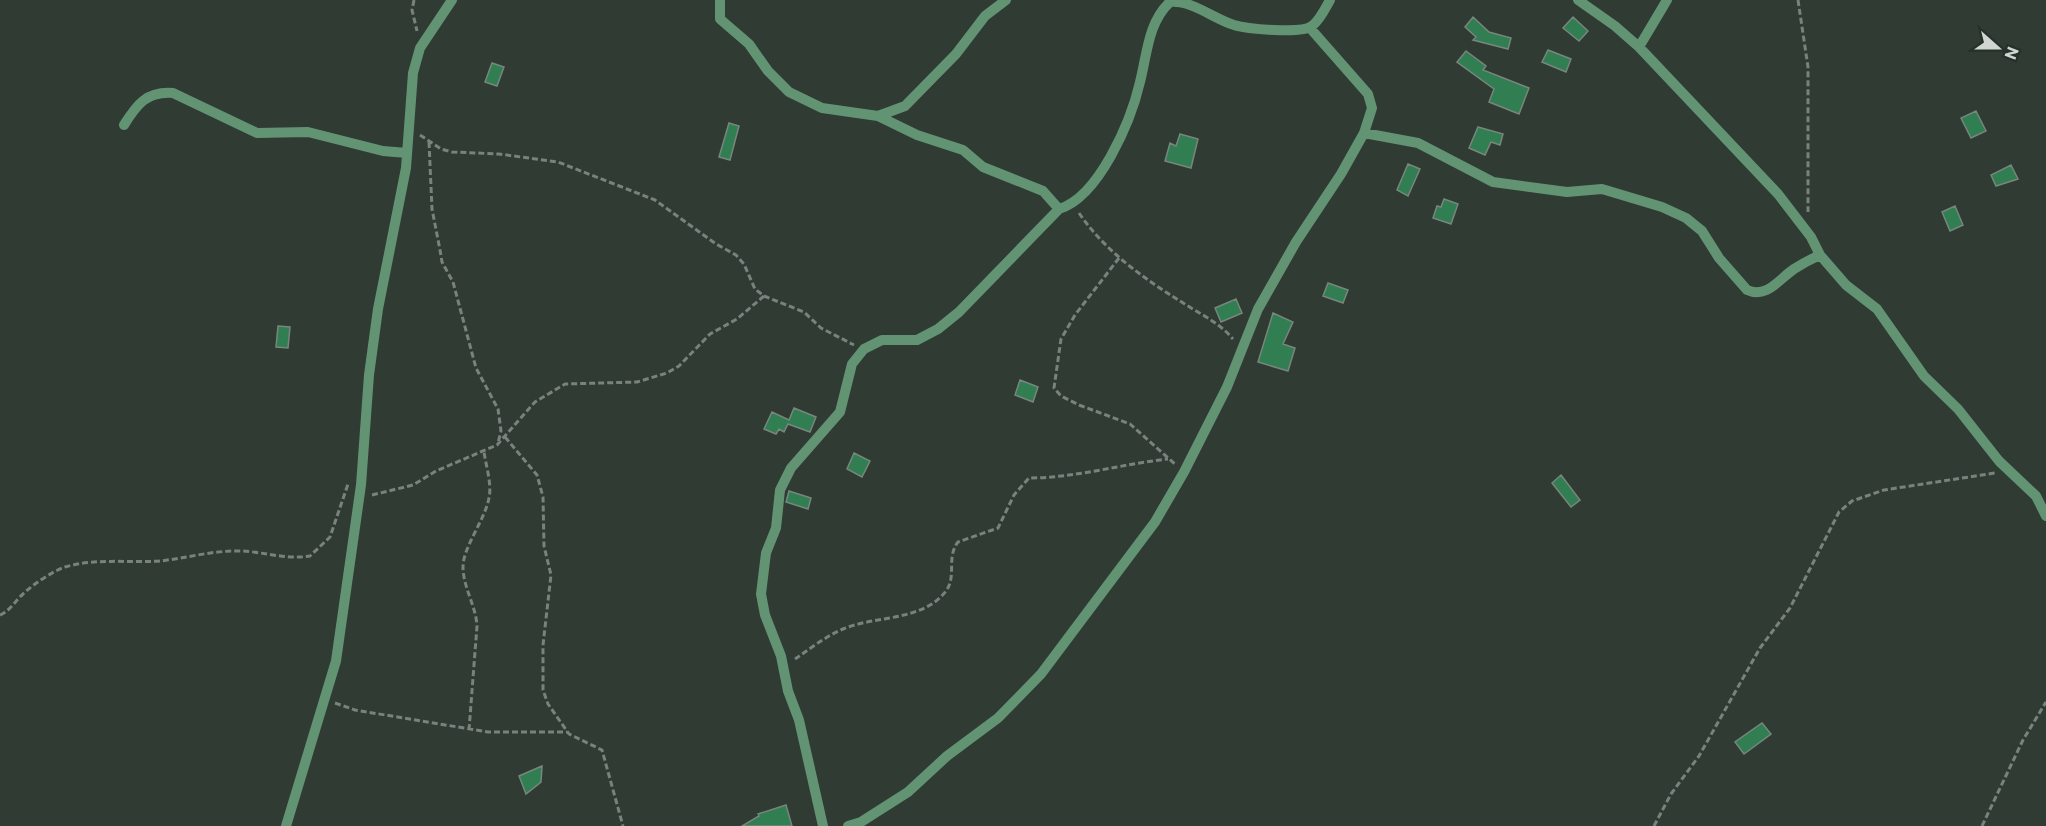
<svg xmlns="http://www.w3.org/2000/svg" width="2046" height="826" viewBox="0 0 2046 826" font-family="Commissioner,sans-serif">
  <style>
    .building { fill: #317e53; stroke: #78867c; stroke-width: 1.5 }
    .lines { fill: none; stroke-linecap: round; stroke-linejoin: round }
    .path { stroke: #79827c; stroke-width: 3; stroke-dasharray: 6 3; stroke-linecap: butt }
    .minor { stroke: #629474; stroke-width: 10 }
  </style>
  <rect width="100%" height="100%" fill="#2f3b33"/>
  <!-- building -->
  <path class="building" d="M1473,17l16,15 22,6 -3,11 -35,-9 3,-3 -11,-10z
    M1573,17l15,14 -9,10 -16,-13z
    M1548,50l23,9 -5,13 -24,-10z
    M1466,51l20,15 -3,4 46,18 -10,26 -30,-12 5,-13 -37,-27z
    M492,63l12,4 -7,19 -12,-4z
    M1976,111l10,20 -15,7 -10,-20z
    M729,123l10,3 -9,34 -11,-3z
    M1478,127l25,7 -3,11 -9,-3 -6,13 -16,-7z
    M1180,134l18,5 -7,29 -26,-7 5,-18 6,3z
    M1408,164l12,5 -12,27 -11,-6z
    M2011,165l7,14 -22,7 -5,-11z
    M1444,199l14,5 -7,20 -18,-6 4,-12 4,1z
    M1955,206l8,19 -13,6 -8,-19z
    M1328,283l20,7 -5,13 -20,-7z
    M1236,299l6,14 -21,9 -6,-14z
    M1273,313l20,9 -10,22 12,4 -7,23 -30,-9z
    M278,326l12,1 -2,21 -12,-1z
    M1020,380l18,7 -5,15 -18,-7z
    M794,408l22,9 -6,15 -22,-8 -4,8 -5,-3 -3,5 -12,-5 8,-17 17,8z
    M854,453l16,8 -8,16 -15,-8z
    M1561,475l19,25 -9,7 -19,-24z
    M789,491l22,7 -3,11 -22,-7z
    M1762,723l9,11 -27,20 -9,-12z
    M542,766l-1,16 -15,12 -7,-18z
    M786,805l6,21h-50l17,-10 -1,-2z"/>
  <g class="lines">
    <!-- path -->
    <path class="path" d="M414,0l-2,10 5,21
      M1798,0l10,67v145
      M420,135l21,14 11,3 47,2 59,8 97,38 61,44 20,11 8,9 11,25 9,7 40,16 17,16 33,17
      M429,142l3,67 8,41 2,12 11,20 23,86 22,41 3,22 -3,12
      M1079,213c26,38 64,65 101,88 18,12 39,21 53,38
      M1119,258l-44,57 -14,24 -7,49 7,8 18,9 51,19 46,41
      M505,437l32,38 6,22 1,49 7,29 -8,70v45l5,14 21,30 33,16 21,76
      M372,495l41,-10 23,-14 61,-26 38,-43 30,-18 72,-2 30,-9 12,-7 31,-32 27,-15 27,-23
      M0,615c10,-4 15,-14 23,-21 9,-9 30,-23 42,-27 31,-9 64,-4 95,-6 27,-3 54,-11 82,-10 22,1 45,9 68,5l20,-19 18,-53
      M795,659c15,-10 31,-23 48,-30 33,-14 79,-7 103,-38 11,-15 0,-34 12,-49l40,-14 16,-33 15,-17c46,0 93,-14 139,-19
      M335,703l20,7 133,22h79
      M469,730l8,-104c-1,-20 -14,-39 -14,-59 0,-20 22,-47 26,-69 3,-14 -3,-32 -5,-46
      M1654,826l17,-32 28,-38 61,-108 30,-40 49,-96 13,-11 32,-11 111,-17
      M1982,826l41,-86 23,-38"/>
    <!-- minor -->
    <path class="minor" d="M720,0v19l29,25 19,27 21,21 33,16 56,8 39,19 46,15 20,17 60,24 16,18c40,-12 72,-88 81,-127 7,-27 8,-60 30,-80 22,-2 44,17 64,23 13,4 68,9 78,1 8,-6 13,-17 18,-26
      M1578,0l37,26 24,21 139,147 33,43 9,18 26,30 31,24 47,67 34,33 41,52 37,35 10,20
      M1639,47l28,-47
      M878,116l27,-10 51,-52 29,-38 21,-16
      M124,125c13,-21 23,-34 49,-32l84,40 51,-1 75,19 24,2
      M1364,133l54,10 75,39 74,10 35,-3 60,18 24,11 16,13 17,27 28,32c20,9 32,-11 47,-21 8,-5 17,-10 26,-14
      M286,826l50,-165 25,-176 8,-110 9,-66 28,-141 7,-95 7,-25 32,-48
      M823,826l-24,-106 -11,-29 -7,-35 -16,-41 -4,-21 5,-41 10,-25 4,-38 11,-22 49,-56 12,-48 12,-15 18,-9h35l21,-11 21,-17 100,-103
      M848,826l13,-4 47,-30 39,-36 51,-38 43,-44 114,-152 29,-50 43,-85 31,-78 38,-67 45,-68 23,-41 8,-25 -4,-14 -58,-66"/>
  </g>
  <!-- north arrow -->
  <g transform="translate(1998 48) rotate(111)" stroke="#253129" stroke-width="4.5" paint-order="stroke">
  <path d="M0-4.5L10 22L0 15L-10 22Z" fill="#d0d7d2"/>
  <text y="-9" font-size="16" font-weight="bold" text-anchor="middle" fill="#d0d7d2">N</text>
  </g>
</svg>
